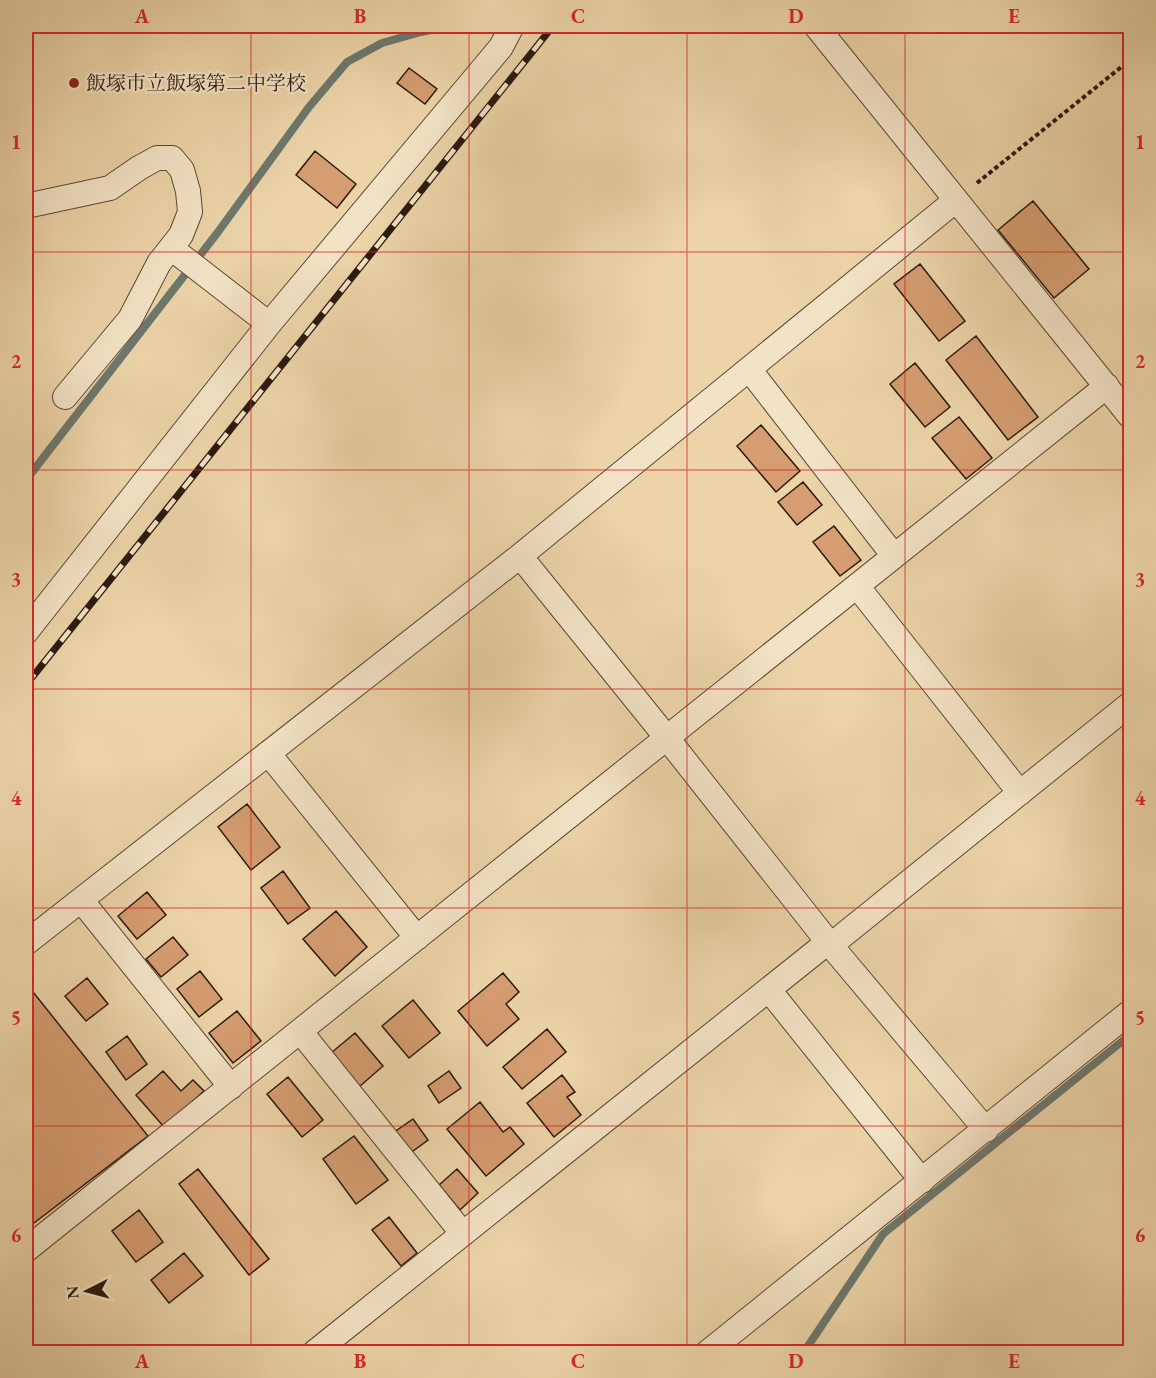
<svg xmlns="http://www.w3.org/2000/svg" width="1156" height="1378" viewBox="0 0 1156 1378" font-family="'EB Garamond','Noto Serif JP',serif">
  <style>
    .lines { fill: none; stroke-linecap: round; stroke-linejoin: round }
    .stream { stroke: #6d786d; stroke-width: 8 }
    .building { fill: #d59d71; stroke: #2b190f; stroke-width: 1.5 }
    .street-casing { stroke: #5b4835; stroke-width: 26 }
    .path { stroke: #2b190f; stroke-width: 4; stroke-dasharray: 4.5 3; stroke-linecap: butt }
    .street { stroke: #f3e3c6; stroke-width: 24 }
    .rail-casing { stroke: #2b190f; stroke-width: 7 }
    .rail { stroke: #f3e3c6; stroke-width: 4.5; stroke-dasharray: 14; stroke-linecap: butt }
    .grid { fill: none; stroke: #d62828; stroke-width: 1.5; stroke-opacity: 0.55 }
    .poi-dot { fill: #8f2418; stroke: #f3e3c6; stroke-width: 2 }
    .labels { text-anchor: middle; stroke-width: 4.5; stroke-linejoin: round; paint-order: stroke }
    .poi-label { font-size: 20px; fill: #2b190f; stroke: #f3e3c6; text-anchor: start }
    .neatline { fill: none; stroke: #d62828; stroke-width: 2 }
    .grid-label { font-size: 20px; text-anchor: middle; font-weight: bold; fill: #d62828 }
  </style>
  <rect width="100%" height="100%" fill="#ecd4a8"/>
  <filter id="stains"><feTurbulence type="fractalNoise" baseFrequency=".00333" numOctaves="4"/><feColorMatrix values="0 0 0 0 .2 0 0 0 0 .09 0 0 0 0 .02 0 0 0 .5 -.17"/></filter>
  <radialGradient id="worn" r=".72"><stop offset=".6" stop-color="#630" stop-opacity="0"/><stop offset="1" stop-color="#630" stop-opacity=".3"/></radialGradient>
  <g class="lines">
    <!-- stream -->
    <path class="stream" d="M26,480l192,-248 91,-125 38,-45 35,-19 39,-11 29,-6
      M804,1352l79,-118 247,-199"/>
  </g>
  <!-- building -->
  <path class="building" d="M409,68l28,21 -12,15 -28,-21z
    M315,151l41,33 -19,24 -41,-33z
    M1033,201l56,68 -35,29 -56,-68z
    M920,264l45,57 -26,20 -45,-57z
    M976,336l62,81 -30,23 -62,-80z
    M915,363l35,44 -25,20 -35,-43z
    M959,417l33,41 -26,21 -34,-41z
    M761,425l39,46 -24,21 -39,-46z
    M803,482l19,23 -25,20 -19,-23z
    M834,526l27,34 -21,16 -27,-34z
    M247,804l33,43 -29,23 -33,-43z
    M283,871l27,37 -22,16 -27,-36z
    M147,892l19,23 -29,24 -19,-23z
    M336,911l31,36 -32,29 -32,-37z
    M173,937l15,18 -27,22 -15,-18z
    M200,971l22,28 -23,18 -22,-28z
    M503,973l16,19 -13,12 13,15 -32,27 -29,-35z
    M87,978l21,26 -22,17 -21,-25z
    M33,992l115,144 -122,93v-179z
    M413,1000l27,33 -31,25 -27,-32z
    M237,1011l24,30 -28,22 -24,-30z
    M547,1029l19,23 -44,37 -19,-22z
    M355,1033l28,33 -24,21 -28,-34z
    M127,1036l20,28 -21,16 -20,-28z
    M163,1071l18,20 12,-11 11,11 -40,36 -28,-32z
    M449,1071l12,17 -22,15 -11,-17z
    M562,1075l13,17 -8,5 14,18 -27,22 -27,-34z
    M288,1077l35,43 -21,17 -35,-43z
    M480,1102l23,30 7,-5 14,17 -38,32 -39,-47z
    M413,1119l15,21 -19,14 -16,-21z
    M354,1136l34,44 -32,24 -33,-45z
    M198,1169l71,90 -20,16 -70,-91z
    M457,1169l21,24 -18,17 -21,-25z
    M139,1210l24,32 -27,20 -24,-31z
    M389,1217l28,36 -16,13 -29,-36z
    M184,1253l19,23 -34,27 -18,-23z"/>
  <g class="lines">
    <!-- street casing -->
    <g class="street-casing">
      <path id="street" d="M816,26l314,390
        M26,206l84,-18 29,-20 18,-10h15l10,12 6,21 2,21 -9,23 -22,28 -29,56 -65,78
        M171,248l98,76
        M749,369l145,187
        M520,556l147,182 161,204 158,188
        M857,586l163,207
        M26,632l243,-308 232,-277 11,-21
        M268,753l149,185
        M81,900l150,187
        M26,943l494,-387 436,-356
        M831,945l299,-241
        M769,990l153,191
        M300,1031l163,203
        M26,1250l1081,-864
        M315,1352l513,-410
        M708,1352l422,-340"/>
    </g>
    <!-- path -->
    <path class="path" d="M977,183l153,-123"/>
    <!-- street -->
    <use href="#street" class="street"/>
    <!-- rail casing -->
    <g class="rail-casing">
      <path id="rail" d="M26,685l527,-659"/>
    </g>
    <!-- rail -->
    <use href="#rail" class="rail"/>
  </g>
  <!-- grid -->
  <path class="grid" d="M251,26v1326M469,26v1326M687,26v1326M905,26v1326M26,252h1104M26,470h1104M26,689h1104M26,908h1104M26,1126h1104"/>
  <!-- markers -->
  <circle class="poi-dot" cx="74" cy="83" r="6"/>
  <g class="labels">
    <!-- poi labels -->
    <g class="poi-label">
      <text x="86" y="90">飯塚市立飯塚第二中学校</text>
    </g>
  </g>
  <!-- margin -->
  <rect width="1156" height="1378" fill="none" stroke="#ecd4a8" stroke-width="66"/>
  <!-- north arrow -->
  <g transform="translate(87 1291) rotate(264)" stroke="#f3e3c6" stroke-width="4.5" paint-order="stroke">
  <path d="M0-4.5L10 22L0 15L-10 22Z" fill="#2b190f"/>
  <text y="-9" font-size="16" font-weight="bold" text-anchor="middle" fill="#2b190f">N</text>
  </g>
  <rect x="33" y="33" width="1090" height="1312" class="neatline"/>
  <g class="grid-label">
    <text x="142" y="23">A</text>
    <text x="360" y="23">B</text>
    <text x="578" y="23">C</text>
    <text x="796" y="23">D</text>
    <text x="1014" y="23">E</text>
    <text x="16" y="149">1</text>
    <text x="1140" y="149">1</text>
    <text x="16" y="368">2</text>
    <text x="1140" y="368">2</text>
    <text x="16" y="586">3</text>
    <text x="1140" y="586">3</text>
    <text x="16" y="805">4</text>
    <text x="1140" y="805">4</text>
    <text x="16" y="1024">5</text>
    <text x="1140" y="1024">5</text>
    <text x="16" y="1242">6</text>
    <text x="1140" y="1242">6</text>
    <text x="142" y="1368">A</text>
    <text x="360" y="1368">B</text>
    <text x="578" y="1368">C</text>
    <text x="796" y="1368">D</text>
    <text x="1014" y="1368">E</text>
  </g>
  <rect width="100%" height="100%" filter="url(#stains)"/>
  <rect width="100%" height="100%" fill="url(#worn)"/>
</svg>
